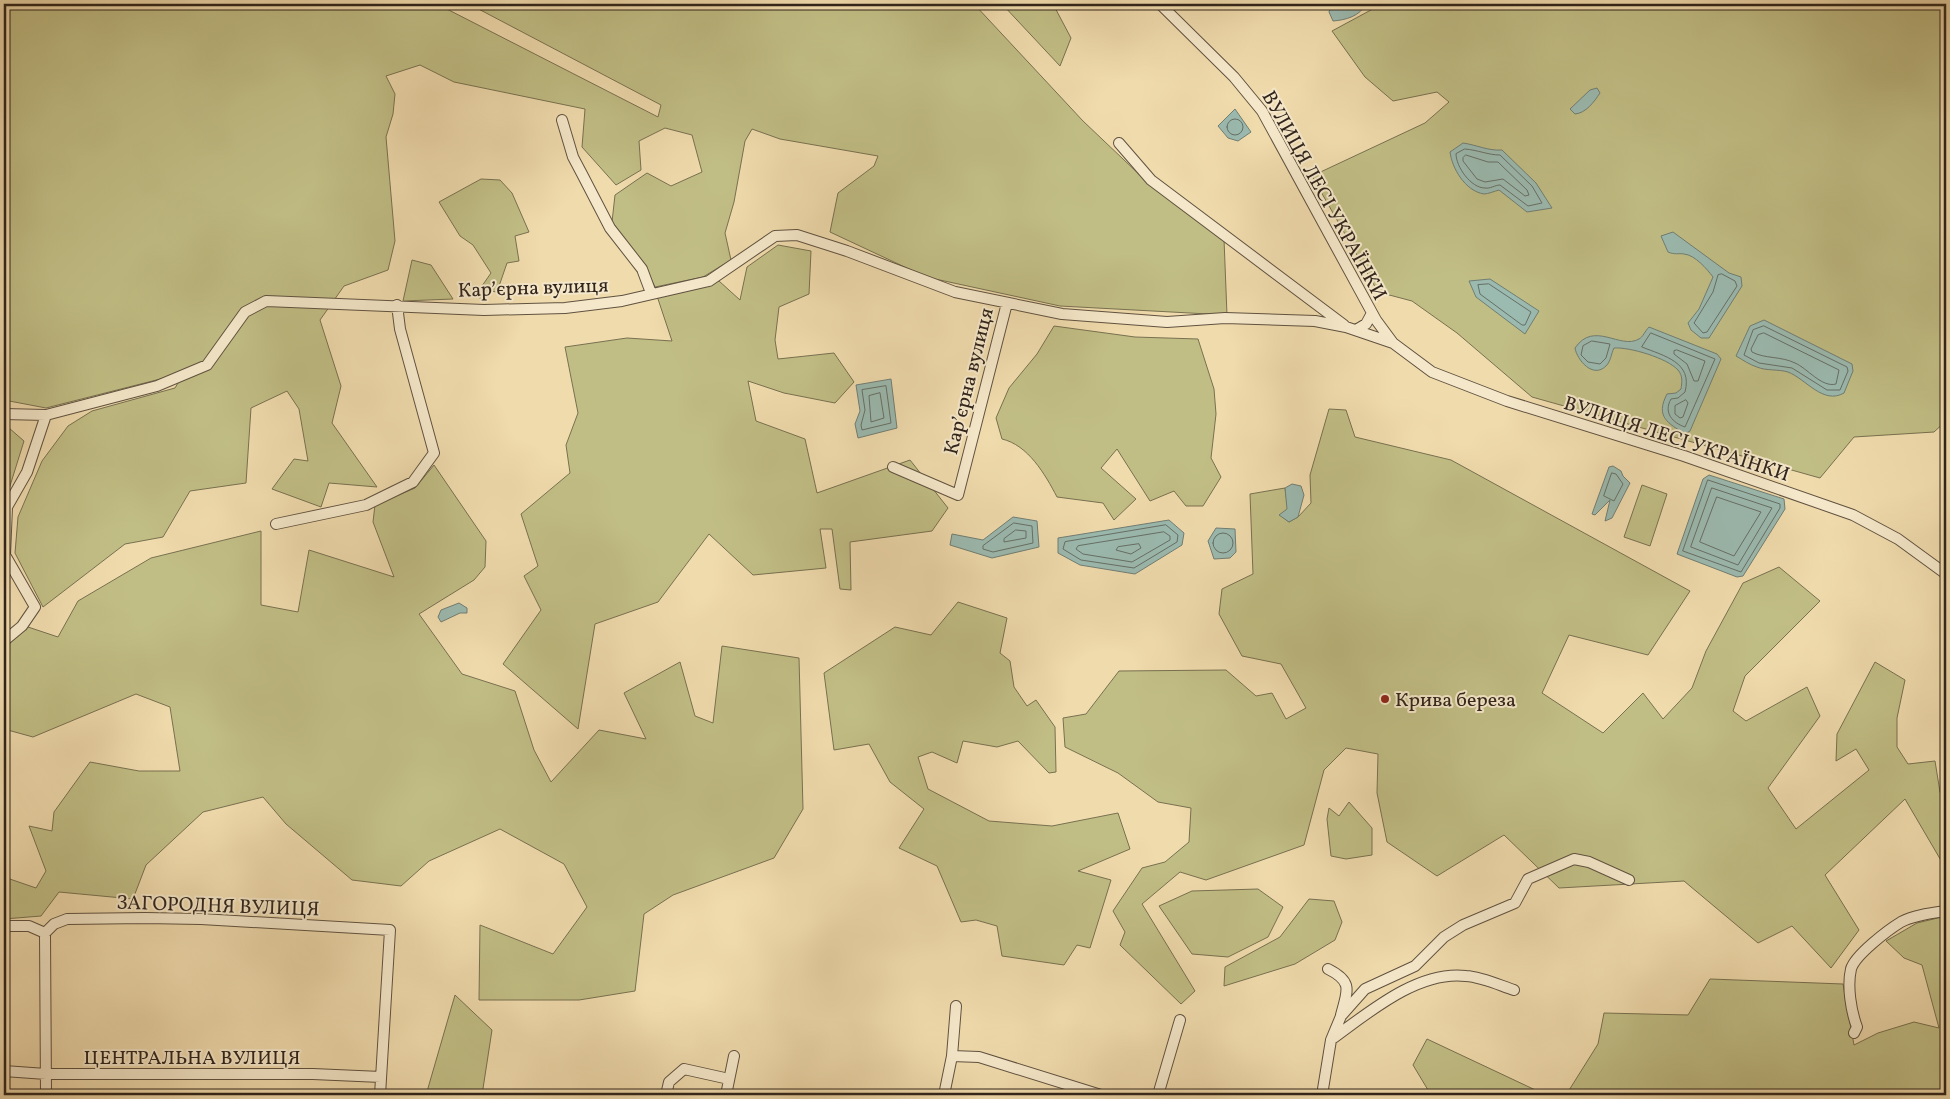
<svg xmlns="http://www.w3.org/2000/svg" width="1950" height="1099" viewBox="0 0 1950 1099" font-family="Vollkorn,serif">
  <style>
    .green { fill: #c1be85; stroke: #787150 }
    .water { fill: #9bbab0; stroke: #707e74 }
    .lines { fill: none; stroke-linecap: round; stroke-linejoin: round }
    .shore { stroke: #666f66; stroke-width: 1 }
    .minor-casing { stroke: #605240; stroke-width: 12 }
    .minor { stroke: #f5e8ca; stroke-width: 10 }
    .poi-dot { fill: #8f2418; stroke: #f5e8ca; stroke-width: 2 }
    .labels { text-anchor: middle; stroke-width: 4; stroke-linejoin: round; paint-order: stroke }
    .street-label { font-size: 20px; fill: #30241b; stroke: #f5e8ca }
    .poi-label { font-size: 20px; fill: #30241b; stroke: #f5e8ca; text-anchor: start }
  </style>
  <rect width="100%" height="100%" fill="#f0dbad"/>
  <filter id="stains"><feTurbulence type="fractalNoise" baseFrequency=".004" numOctaves="4"/><feColorMatrix values="0 0 0 0 .2 0 0 0 0 .09 0 0 0 0 .02 0 0 0 .5 -.17"/></filter>
  <radialGradient id="worn" r=".72"><stop offset=".6" stop-color="#630" stop-opacity="0"/><stop offset="1" stop-color="#630" stop-opacity=".3"/></radialGradient>
  <!-- green -->
  <path class="green" d="M4,4h433l221,113 3,-12 -192,-101h505l109,117 60,57 81,61 3,76 -167,-9 -134,-29 -96,-45 8,-39 36,-27 4,-10 -98,-17 -28,-10 -7,12 -11,61 -9,31 6,27 -28,17 -48,10 -10,-21 -33,-44 3,-27 32,-22 24,13 31,-14 -10,-37 -27,-7 -26,13 2,29 -25,15 -34,-38 3,-38 -131,-27 -34,-17 -34,11 9,18 -2,20 -7,23 9,104 -7,29 -44,16 -24,34 21,66 -9,37 45,64 -48,-4 -8,24 -49,-18 22,-30 14,2 -9,-52 -12,-18 -36,17 -5,75 -56,8 -27,46 -38,7 -82,63 -28,-54 3,-36 24,-56 26,-35 24,-15 83,-23 9,-15 -138,35 -42,-8z
    M1002,4h51l18,34 -11,28z
    M1382,4h564v417l-12,11 -80,5 -34,41 -288,-81 -75,-64 -45,-32 -34,-9 -66,-116 113,-53 24,-21 -12,-10 -44,9 -28,-24 -33,-46z
    M481,179l19,1 12,13 17,39 -14,4 4,25 -12,2 -10,29 -7,-1 -5,9 -10,-4 16,-23 -18,-28 -13,-9 -21,-34z
    M778,245l33,6 -2,43 -30,13 -4,33 3,19 56,-6 20,29 -19,21 -51,-10 -36,-12 8,40 49,18 12,54 93,-33 38,48 -16,23 -82,11 1,48 -11,-1 -8,-60h-12l6,39 -73,7 -44,-41 -51,68 -63,22 -17,105 -75,-65 38,-54 -17,-34 14,-10 -17,-52 49,-41 -4,-28 12,-32 -13,-66 62,-9 45,3 -15,-45 62,-15 21,19 7,-33z
    M412,260l19,5 22,34 -50,2z
    M1054,326l81,11 63,2 16,50 2,25 -5,44 10,19 -18,29h-17l-12,-15 -24,10 -33,-52 -16,19 35,31 -22,21 -11,-17 -46,-6c-12,-23 -29,-52 -55,-58l-6,-21 13,-30 28,-34z
    M1329,409l17,1 9,27 96,23 239,131 -42,64 -79,-20 -27,58 61,40 40,-40 20,26 29,-31 14,-37 37,-68 36,-16 41,34 -75,75 -12,35 13,10 61,-34 13,29 -52,72 28,41 73,-59 -13,-21 -20,12 1,-27 38,-72 30,18 -8,38v29l11,17 27,-3 5,31 6,14v63l-41,-70 -80,76 34,55 -28,38 -39,-42 -34,17 -74,-62 -125,7 -55,-53 -67,41 -50,-34 -10,-49 1,-39 -32,-6 -22,22 -20,75 -98,35 -26,-8 -38,32 53,87 -14,13 -61,-59 5,-13 -12,-21 29,-43 23,-6 24,-20 2,-34 -33,-6 -40,-29 -53,-26 -2,-29 23,-4 33,-43 107,-1 30,26 16,-3 14,26 20,-11 -25,-44 -39,-8 -23,-42 3,-25 31,-15 -3,-80 35,-6 3,21 -8,6 9,7 9,-5 13,-14 -1,-28z
    M9,428l15,13 -20,64v-75z
    M434,465l52,76 -1,26 -11,13 -55,34 43,60 53,17 19,59 17,32 48,-52 47,9 -22,-46 56,-31 15,54 18,7 9,-77 77,12 4,151 -29,49 -101,37 -29,19 -9,77 -56,9h-100l1,-75 73,29 34,-47 -23,-43 -64,-35 -71,32 -28,25 -49,-6 -66,-56 -23,-27 -60,15 -57,53 -13,34 -74,-7 -18,24 -37,3v-42l32,11 10,-17 -17,-45 23,5 2,-19 36,-50 49,9h41l-10,-64 -34,-13 -103,43 -29,-8v-84l24,-18 30,10 20,-36 73,-43 110,-27v74l37,7 11,-62 85,27 -21,-55 2,-17 40,-17z
    M1642,485l25,9 -17,52 -26,-9z
    M958,602l49,16 -7,35 10,8 4,26 13,19 9,-6 19,27 1,45 -7,1 -31,-32 -21,6 -34,-6 -6,22 -25,-11 -14,5 10,32 61,32 63,5 66,-13 12,36 -52,22 33,9 -21,68 -13,-3 -13,20 -62,-9 -5,-30 -21,-6 -15,2 -24,-56 -38,-18 25,-39 -34,-27 -21,-38 -35,6 -10,-77 71,-46 36,8z
    M1349,802l23,26v27l-26,4 -15,-3 -4,-37 2,-11 10,8z
    M1258,889l25,18 -15,30 -40,20 -36,-3 -33,-48 33,-15z
    M1309,899l25,2 8,21 -7,18 -40,24 -71,22 1,-19 55,-30z
    M1946,916v179h-380l32,-51 6,-31 84,2 22,-36 133,5 11,61 24,-12 36,-11 25,6 -17,-63 -18,-7 -18,-17 31,-18z
    M455,995l37,35 -10,65h-56z
    M1427,1039l119,56h-115l-18,-30z"/>
  <!-- water -->
  <path class="water" d="M1332,4h34c-6,12 -20,16 -33,17l-4,-9z
    M1597,88l3,5c-6,9 -14,20 -25,21l-5,-5 20,-19z
    M1235,109l16,23 -13,9 -10,-3 -10,-12z
    M1463,143c14,2 25,8 39,7l34,33 16,25 -25,4 -28,-22c-4,1 -11,4 -15,4 -19,-3 -32,-26 -34,-42z
    M1673,232l56,41 12,4 1,9 -33,52h-8l-10,-8 -3,-7 11,-14 14,-32c-6,-8 -18,-22 -29,-23 -6,-1 -9,1 -16,-2l-7,-16z
    M1490,279l49,32 -14,23 -49,-37 -7,-16z
    M1764,320l88,44 1,7 -9,22c-21,12 -38,-14 -56,-21 -10,-3 -22,-1 -31,-5 -7,-2 -14,-7 -21,-11l14,-30z
    M1649,327l68,27 4,5 -31,72 -5,3c-17,-11 -30,-17 -18,-40l9,-1 5,-4c1,-7 2,-13 -3,-19 -11,-12 -48,-23 -64,-22 -3,6 -3,13 -8,18 -13,13 -29,-6 -31,-18 19,-28 45,2 64,-9 4,-2 6,-8 10,-12z
    M891,379l6,49 -39,10 -3,-14 5,-13 -4,-26z
    M1613,466l8,5 2,5 7,7 -18,35 -7,3 5,-21 -15,15 -3,-1 17,-47z
    M1709,475l75,24 1,10 -42,67 -6,1 -60,-23 26,-75z
    M1292,484l9,2 3,9 -6,22 -9,5 -10,-7 8,-6 -2,-21z
    M1013,517l24,4 2,26 -47,11 -42,-13 2,-11 31,6z
    M1169,520l15,13 -2,12 -47,29 -55,-9 -22,-12v-15z
    M1216,528l19,1 1,23 -6,6 -16,1 -6,-18z
    M459,603l8,5v5h-7l-19,9 -3,-5 3,-7z"/>
  <g class="lines">
    <!-- shore -->
    <path class="shore" d="M1227 127a8 8 0 1 1 16 0a8 8 0 1 1-16 0Z
      M1465,149c13,1 23,6 35,6l32,31 10,17 -14,3 -28,-21c-5,0 -10,4 -15,3 -14,0 -29,-21 -29,-34z
      M1466,155l22,7h10l29,28 2,5 -4,1 -22,-17 -18,3 -8,-3 -14,-18v-3z
      M1722,274l13,7 2,5 -30,46 -4,1 -9,-10 19,-31 5,-17z
      M1489,284l42,28 -6,13h-3l-42,-31 -2,-9z
      M1764,326l83,41 1,4 -8,19h-13l-35,-22 -33,-5 -15,-8 9,-25z
      M1651,333l64,26 -30,68c-12,-4 -22,-14 -14,-28l7,-1 7,-6c8,-30 -21,-36 -43,-45z
      M1764,333l75,37 -3,14c-14,4 -29,-16 -41,-21 -14,-7 -30,-4 -43,-11l-1,-3 7,-14z
      M1592,341l18,3 -4,14 -6,6 -12,-2 -7,-7 2,-9z
      M1677,350l28,11 -7,20h-4l-7,-17 -13,-10v-3z
      M886,386l5,37 -29,7 -1,-5 4,-15 -3,-20z
      M880,393l4,25 -13,4 -2,-26z
      M1686,400l2,3 -5,14 -3,1 -5,-4v-8z
      M1612,473l4,1 7,10 -9,17 -10,-5z
      M1708,480l72,24v4l-39,64 -58,-21z
      M1712,488l60,20 -34,57 -47,-18z
      M1717,497l44,15 -27,44 -34,-14z
      M1014,523l18,3 1,17 -40,9 -10,-3v-3z
      M1166,525l12,10 -1,7 -43,26 -53,-8 -18,-11 2,-7z
      M1016,530l10,1v7l-22,4v-3z
      M1164,532l6,4v4l-38,22 -49,-8 -7,-5 2,-3z
      M1213 543a10 10 0 1 1 20 0a10 10 0 1 1-20 0Z
      M1139,544l2,4 -10,6 -15,-4 2,-3z"/>
    <!-- minor casing -->
    <g class="minor-casing">
      <path id="minor" d="M1160,4l74,73 28,34 114,209 17,23 39,29 75,29 177,55 169,59 45,24 48,35
        M562,120l11,37 9,17 28,54 32,41 9,24
        M1119,143l32,37 193,145
        M1356,330l10,-6 6,-11
        M4,414l42,1 111,-29 50,-21 38,-53 21,-11 218,9 81,-2 57,-7 87,-20 66,-45 22,-1 50,16 108,41 107,22 105,8 58,-4 90,3 31,6 47,16
        M893,467l65,28 49,-192
        M276,524l90,-19 47,-23 21,-29 -34,-124 -3,-24
        M4,641l18,-15 13,-19 -30,-52 2,-48 20,-35 19,-57
        M4,926h25l16,7
        M1328,969c26,13 19,22 13,46
        M1854,1033l3,-6c-6,-16 -10,-41 -6,-58 4,-14 37,-39 50,-47 13,-7 31,-9 45,-11
        M1332,1039c36,-26 86,-69 134,-63 16,1 33,9 48,14
        M952,1056l27,1 122,38
        M4,1071l42,3h267l68,3
        M46,1095l-1,-162 9,-9 13,-5 78,-1 56,1 189,11 -10,165
        M666,1095l3,-13 15,-13 45,10
        M726,1095l8,-39
        M944,1095l8,-39 4,-50
        M1158,1095l22,-75
        M1322,1095l9,-55 10,-24 24,-27 50,-23 29,-29 19,-12 52,-22 13,-24 46,-20 15,3 40,18"/>
    </g>
    <!-- minor -->
    <use href="#minor" class="minor"/>
  </g>
  <!-- markers -->
  <circle class="poi-dot" cx="1385" cy="699" r="5"/>
  <g class="labels">
    <!-- street labels -->
    <g class="street-label">
      <text transform="translate(1325 195) rotate(61)" y="7">ВУЛИЦЯ ЛЕСІ УКРАЇНКИ</text>
      <text transform="translate(533 287) rotate(-2)" y="7">Карʼєрна вулиця</text>
      <text transform="translate(968 381) rotate(-76)" y="7">Карʼєрна вулиця</text>
      <text transform="translate(1677 438) rotate(18)" y="7">ВУЛИЦЯ ЛЕСІ УКРАЇНКИ</text>
      <text transform="translate(218 905) rotate(2)" y="7">ЗАГОРОДНЯ ВУЛИЦЯ</text>
      <text x="192" y="1064">ЦЕНТРАЛЬНА ВУЛИЦЯ</text>
    </g>
    <!-- poi labels -->
    <g class="poi-label">
      <text x="1395" y="706">Крива береза</text>
    </g>
  </g>
  <!-- margin -->
  <rect width="1950" height="1099" fill="none" stroke="#f0dbad" stroke-width="20"/>
  <rect x="5" y="5" width="1940" height="1089" fill="none" stroke="#30241b" stroke-width="2.5"/>
  <rect x="10" y="10" width="1930" height="1079" fill="none" stroke="#30241b"/>
  <rect width="100%" height="100%" filter="url(#stains)"/>
  <rect width="100%" height="100%" fill="url(#worn)"/>
</svg>
